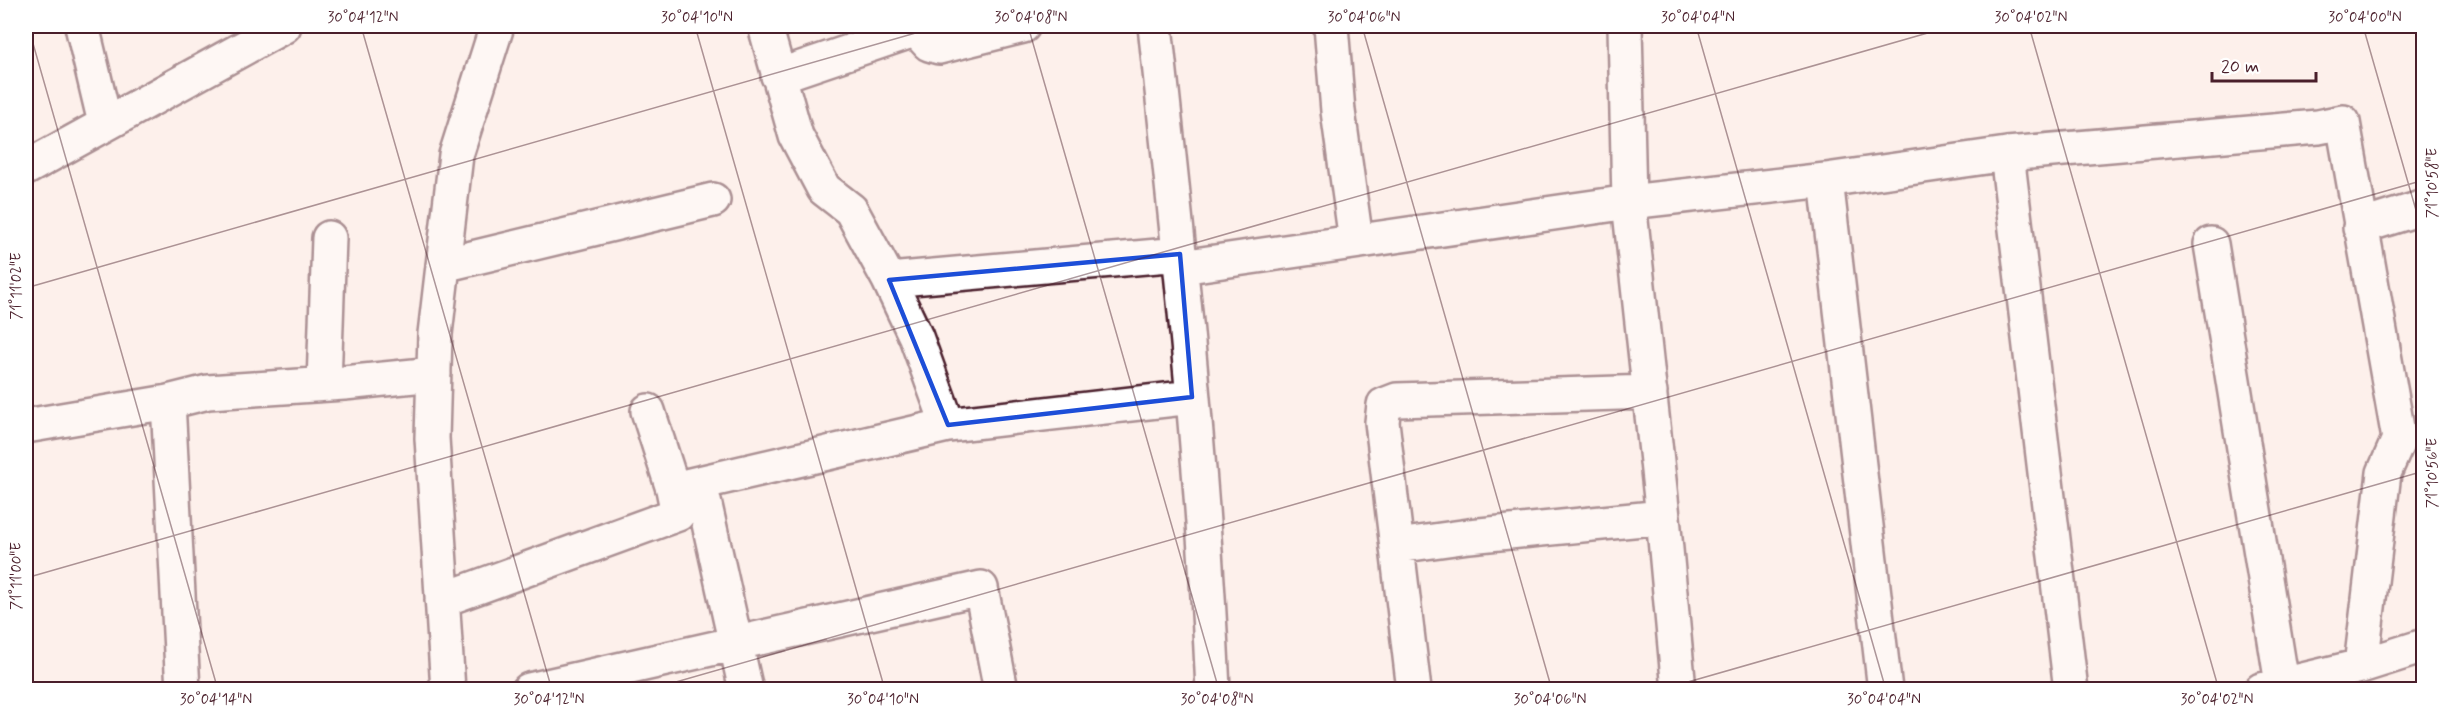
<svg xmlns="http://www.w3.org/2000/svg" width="2449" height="715" viewBox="0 0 2449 715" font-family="Mynerve,sans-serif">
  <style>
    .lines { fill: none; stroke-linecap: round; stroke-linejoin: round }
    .minor-casing { stroke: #4a1f2b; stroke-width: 38 }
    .minor { stroke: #fff; stroke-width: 33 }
    .marked { fill: none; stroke: #1d4ed8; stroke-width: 4.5; stroke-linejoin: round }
    .ticks { fill: none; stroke: #4a1f2b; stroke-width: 1.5; stroke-opacity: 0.45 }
    .neatline { fill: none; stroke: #4a1f2b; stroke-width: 2 }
    .ticks-label { font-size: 15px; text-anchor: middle; fill: #4a1f2b }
  </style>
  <rect width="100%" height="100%" fill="#fdf0eb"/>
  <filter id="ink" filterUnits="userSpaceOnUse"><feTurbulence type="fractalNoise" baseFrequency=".0167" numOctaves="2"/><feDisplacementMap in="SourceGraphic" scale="12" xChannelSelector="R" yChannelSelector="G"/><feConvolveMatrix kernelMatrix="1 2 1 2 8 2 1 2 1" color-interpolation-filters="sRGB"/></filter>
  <g filter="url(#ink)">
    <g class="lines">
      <!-- minor casing -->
      <g class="minor-casing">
        <path id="minor" d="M82,26l23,97
          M765,26l31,110 28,53 27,21 38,70 27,57 32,88
          M1155,26c24,220 48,441 58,664
          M1331,26l7,85 18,130
          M1625,26l4,176 34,315 16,173
          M778,76l130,-44h10l11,12 10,3 84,-21
          M2007,154l64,536
          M26,168l258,-142
          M1826,180l59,510
          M2360,227l64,-20
          M2211,244l72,446
          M443,265l270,-65
          M1181,267l448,-65 197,-22 181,-26 311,-27 25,-5 56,317 -15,34 -23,193
          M889,280l291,-26
          M324,384l5,-146
          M168,402l15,288
          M26,426l142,-24 40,-10 136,-9 90,-9
          M700,483l46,207
          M673,489l275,-64 244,-28
          M1397,546l72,-10 194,-19
          M442,600l236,-86 -5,-25 -25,-78
          M448,690l-16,-252 3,-104 21,-179 41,-129
          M529,690l452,-102 20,102
          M1414,690l-32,-268 2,-17 13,-5 253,-8
          M2261,690l100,-24 63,-20"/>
      </g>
      <!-- minor -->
      <use href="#minor" class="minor"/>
    </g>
  </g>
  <!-- marked area -->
  <path d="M0 0H2449V715H0ZM1180,254l12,143 -244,28 -59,-145z" fill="#fdf0eb" fill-opacity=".55" fill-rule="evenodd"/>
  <path class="marked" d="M1180,254l12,143 -244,28 -59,-145z"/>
  <!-- ticks -->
  <path class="ticks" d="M28,26l190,664M361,26l191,664M695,26l190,664M1028,26l191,664M1362,26l190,664M1696,26l190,664M2029,26l190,664M2363,26l61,212M26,288l914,-262M26,578l1926,-552M648,690l1776,-510M1660,690l764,-219"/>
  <!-- margin -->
  <rect width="2449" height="715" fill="none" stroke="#fff" stroke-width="66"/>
  <!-- scale -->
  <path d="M2212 72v9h104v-9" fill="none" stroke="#4a1f2b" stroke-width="3"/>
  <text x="2221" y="72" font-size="18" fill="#4a1f2b" stroke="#ffffff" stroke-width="4.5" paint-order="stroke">20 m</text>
  <rect x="33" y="33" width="2383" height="649" class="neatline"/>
  <g class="ticks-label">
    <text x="363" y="22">30°04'12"N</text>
    <text x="697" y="22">30°04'10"N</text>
    <text x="1031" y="22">30°04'08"N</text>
    <text x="1364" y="22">30°04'06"N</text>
    <text x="1698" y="22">30°04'04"N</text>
    <text x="2031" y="22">30°04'02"N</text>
    <text x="2365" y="22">30°04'00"N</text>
    <text transform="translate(2432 183) rotate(-90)" y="5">71°10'58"E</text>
    <text transform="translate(16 286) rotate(-90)" y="5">71°11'02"E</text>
    <text transform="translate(2432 473) rotate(-90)" y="5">71°10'56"E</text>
    <text transform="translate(16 576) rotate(-90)" y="5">71°11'00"E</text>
    <text x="216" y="704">30°04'14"N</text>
    <text x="549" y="704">30°04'12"N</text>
    <text x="883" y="704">30°04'10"N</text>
    <text x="1217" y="704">30°04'08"N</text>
    <text x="1550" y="704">30°04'06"N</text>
    <text x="1884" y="704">30°04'04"N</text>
    <text x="2217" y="704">30°04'02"N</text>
  </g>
</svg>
